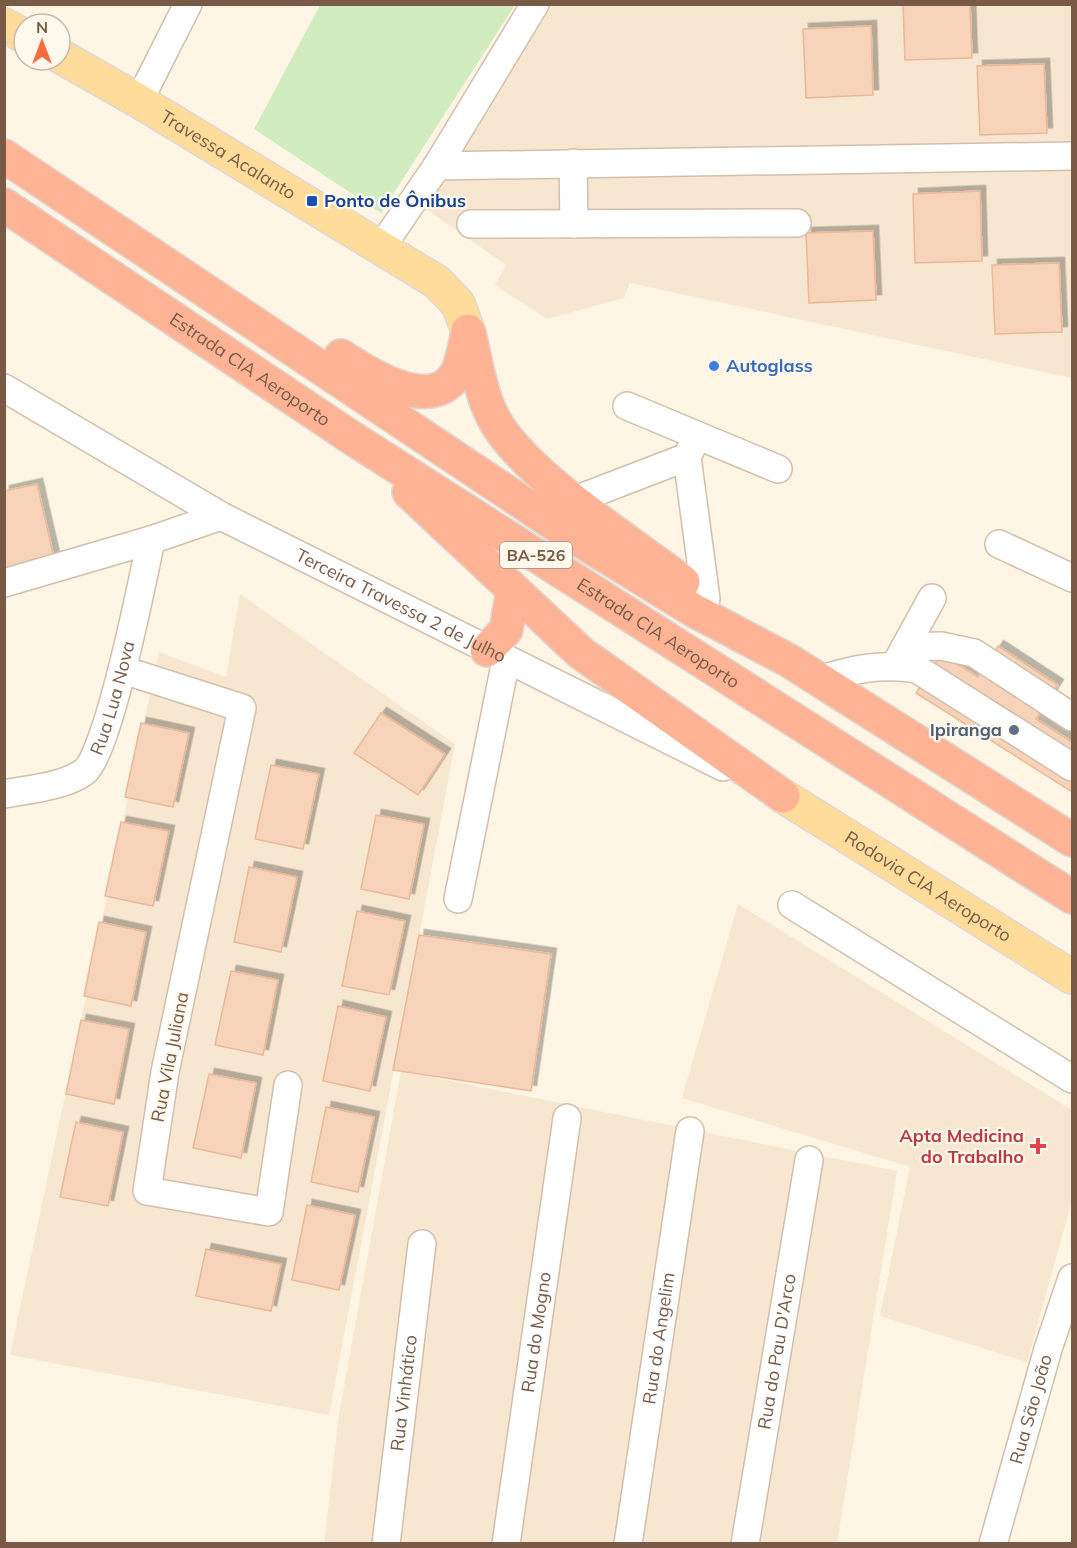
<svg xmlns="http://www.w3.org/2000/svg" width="1077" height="1548" viewBox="0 0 1077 1548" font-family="Mulish,sans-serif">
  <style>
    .residential { fill: #f7e7d1 }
    .green { fill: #d1edc0 }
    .building { fill: #f6d3b9; stroke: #ebb997; stroke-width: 1.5; filter: url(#shadow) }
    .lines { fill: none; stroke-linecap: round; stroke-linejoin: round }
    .minor-casing { stroke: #d3beab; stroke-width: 30 }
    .major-casing { stroke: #dfd7d3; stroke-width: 36 }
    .highway-casing { stroke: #dfd7d3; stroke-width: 36 }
    .minor { stroke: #fff; stroke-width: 27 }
    .major { stroke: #ffdc9a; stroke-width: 33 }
    .highway { stroke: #feb395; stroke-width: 33 }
    .transit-dot { fill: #1a4fb4; stroke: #fff8ec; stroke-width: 2 }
    .shop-dot { fill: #3f7fe0; stroke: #fff8ec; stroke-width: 2 }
    .service-dot { fill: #5c6f8a; stroke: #fff8ec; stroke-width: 2 }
    .health-dot { fill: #e0444e; stroke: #fff8ec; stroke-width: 2 }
    .labels { text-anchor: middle; stroke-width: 4.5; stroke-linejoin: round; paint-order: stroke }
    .shield { fill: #fff8ec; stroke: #a18978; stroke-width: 1.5 }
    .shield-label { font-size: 16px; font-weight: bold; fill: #795a47 }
    .street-label { font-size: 18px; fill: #795a47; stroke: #fff8ec }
    .transit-label { font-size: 18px; font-weight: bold; fill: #164399; stroke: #fff8ec; text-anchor: start }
    .shop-label { font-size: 18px; font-weight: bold; fill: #366cbe; stroke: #fff8ec; text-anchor: start }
    .service-label { font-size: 18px; font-weight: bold; fill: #4e5e75; stroke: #fff8ec; text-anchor: end }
    .health-label { font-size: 18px; font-weight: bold; fill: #be3a42; stroke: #fff8ec; text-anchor: end }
  </style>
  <defs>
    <filter id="shadow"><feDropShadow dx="5.5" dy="-5.5" stdDeviation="0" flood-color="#0004"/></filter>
  </defs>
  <rect width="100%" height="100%" fill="#fef5e4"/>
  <!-- residential -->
  <path class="residential" d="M532,5h540v373l-442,-95 -6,15 -77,21 -52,-34 11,-20 -100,-70z
    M240,594l215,150 -126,671 -319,-60 149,-703 67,25z
    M738,904l334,206v91l-45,161 -147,-46 30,-149 -228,-69z
    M401,1071l496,100 -60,372 -513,1 15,-129z"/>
  <!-- green -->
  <path class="green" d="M320,5h195l-134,208 -127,-84z"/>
  <!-- building -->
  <path class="building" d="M903,4h67l2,54 -67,2z
    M871,26l2,69 -67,3 -3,-69z
    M1044,64l3,69 -67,2 -3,-69z
    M980,191l2,70 -67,2 -2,-69z
    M873,231l3,69 -67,3 -3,-70z
    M1059,263l3,69 -67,2 -3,-69z
    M37,484l18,78 -51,10v-81z
    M998,646l60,39 -22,34 36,23v50l-156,-99 25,-39 37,23z
    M381,713l64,41 -27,41 -64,-42z
    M141,723l48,10 -16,74 -48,-10z
    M271,765l48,9 -16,75 -48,-10z
    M376,815l48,9 -15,75 -48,-10z
    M121,822l48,9 -16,75 -48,-10z
    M249,867l48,10 -16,75 -47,-10z
    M357,911l48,10 -16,74 -47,-9z
    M99,922l47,10 -15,74 -47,-10z
    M419,935l132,19 -20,137 -138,-21z
    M231,971l47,9 -15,75 -48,-10z
    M338,1006l48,11 -16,74 -47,-10z
    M81,1020l48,9 -15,75 -48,-10z
    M209,1074l47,9 -15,75 -48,-10z
    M326,1107l48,10 -16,75 -47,-10z
    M76,1122l47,10 -15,74 -48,-9z
    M307,1205l48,10 -16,75 -47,-10z
    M206,1249l75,15 -10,47 -75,-15z"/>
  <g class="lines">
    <!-- minor casing -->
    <g class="minor-casing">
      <g id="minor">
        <path d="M139,101l49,-97"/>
        <path d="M573,163l1,61"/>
        <path d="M437,166l635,-10"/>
        <path d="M471,224l326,-1"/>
        <path d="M382,246l55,-80 98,-162"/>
        <path id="s1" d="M4,388l217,128 502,251"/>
        <path d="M627,406l151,63"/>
        <path d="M697,436l-10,21 19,142"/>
        <path d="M575,500l112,-43"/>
        <path d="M999,544l73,34"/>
        <path d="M4,583l147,-43 70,-24"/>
        <path d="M905,647l36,-1 33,7 98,64"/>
        <path d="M898,660l34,-62"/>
        <path d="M123,670l119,38 -77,364 -18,119 122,21 19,-127"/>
        <path d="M819,680c34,-11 63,-17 98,-11l155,98"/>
        <path id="s2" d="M4,794c25,-5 59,-7 80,-22 24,-17 59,-194 67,-232"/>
        <path d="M458,899l48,-239"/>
        <path d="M792,905l280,174"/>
        <path id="s3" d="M386,1544l36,-300"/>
        <path id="s4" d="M506,1544l61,-426"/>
        <path id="s5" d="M628,1544l62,-413"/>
        <path id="s6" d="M745,1544l64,-384"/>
        <path id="s7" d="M993,1544l55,-195 24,-71"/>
      </g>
    </g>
    <!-- major casing -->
    <g class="major-casing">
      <g id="major">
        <path d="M4,25l20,11"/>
        <path id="s8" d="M60,56l79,45 298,181 21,22 10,27"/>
        <path id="s9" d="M783,796l289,181"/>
      </g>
    </g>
    <!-- highway casing -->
    <g class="highway-casing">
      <g id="highway">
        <path d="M4,156l564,377 125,77 95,50 284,180"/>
        <path id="s10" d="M4,205l348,233 720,459"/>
        <path d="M469,333c7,28 11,59 24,84 27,55 139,126 190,165"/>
        <path d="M341,356c27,18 93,60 116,16 6,-12 8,-28 11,-41"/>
        <path d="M409,492l172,161 202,143"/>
        <path d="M487,650l19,-20 7,-40"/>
      </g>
    </g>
    <!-- minor -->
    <use href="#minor" class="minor"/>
    <!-- major -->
    <use href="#major" class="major"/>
    <!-- highway -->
    <use href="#highway" class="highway"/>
  </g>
  <!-- markers -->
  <rect class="transit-dot" x="306" y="195" width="12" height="12" rx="3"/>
  <circle class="shop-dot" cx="714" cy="366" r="6"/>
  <circle class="service-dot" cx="1014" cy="730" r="6"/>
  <path class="health-dot" d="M1035 1137h6v6h6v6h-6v6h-6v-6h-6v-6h6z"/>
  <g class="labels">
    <!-- shield labels -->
    <rect class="shield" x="500" y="542" width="72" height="26" rx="4.5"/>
    <g class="shield-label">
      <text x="536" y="561">BA-526</text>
    </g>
    <!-- street labels -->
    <g class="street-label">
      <text dy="6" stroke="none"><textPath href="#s8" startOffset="195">Travessa Acalanto</textPath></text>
      <text dy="6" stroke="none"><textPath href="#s10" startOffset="296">Estrada CIA Aeroporto</textPath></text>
      <text dy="6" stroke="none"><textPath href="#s1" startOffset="453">Terceira Travessa 2 de Julho</textPath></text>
      <text dy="6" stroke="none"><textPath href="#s10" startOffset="782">Estrada CIA Aeroporto</textPath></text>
      <text dy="6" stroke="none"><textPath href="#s2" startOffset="164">Rua Lua Nova</textPath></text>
      <text dy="6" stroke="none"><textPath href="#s9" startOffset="171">Rodovia CIA Aeroporto</textPath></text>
      <text transform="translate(170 1057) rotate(-79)" y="6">Rua Vila Juliana</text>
      <text dy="6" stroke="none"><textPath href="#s4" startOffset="214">Rua do Mogno</textPath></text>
      <text dy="6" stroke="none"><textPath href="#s5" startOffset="208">Rua do Angelim</textPath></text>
      <text dy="6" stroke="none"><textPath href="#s6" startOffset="195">Rua do Pau D'Arco</textPath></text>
      <text dy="6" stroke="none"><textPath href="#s3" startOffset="152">Rua Vinhático</textPath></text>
      <text dy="6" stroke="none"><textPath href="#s7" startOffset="140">Rua São João</textPath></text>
    </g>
    <!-- transit labels -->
    <g class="transit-label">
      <text x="324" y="207">Ponto de Ônibus</text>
    </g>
    <!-- shop labels -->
    <g class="shop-label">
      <text x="726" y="372">Autoglass</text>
    </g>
    <!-- service labels -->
    <g class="service-label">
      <text x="1002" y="736">Ipiranga</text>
    </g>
    <!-- health labels -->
    <g class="health-label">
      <text x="1024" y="1142">Apta Medicina<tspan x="1024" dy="21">do Trabalho</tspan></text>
    </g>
  </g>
  <!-- border -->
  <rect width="1077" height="1548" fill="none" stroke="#795a47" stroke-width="12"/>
  <!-- north arrow -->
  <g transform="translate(42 42)"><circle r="28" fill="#fff8ec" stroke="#c9b9aa" stroke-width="1.5"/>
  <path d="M0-4.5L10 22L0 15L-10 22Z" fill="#f46b3d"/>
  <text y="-9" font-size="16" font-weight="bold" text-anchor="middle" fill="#795a47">N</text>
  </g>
</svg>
